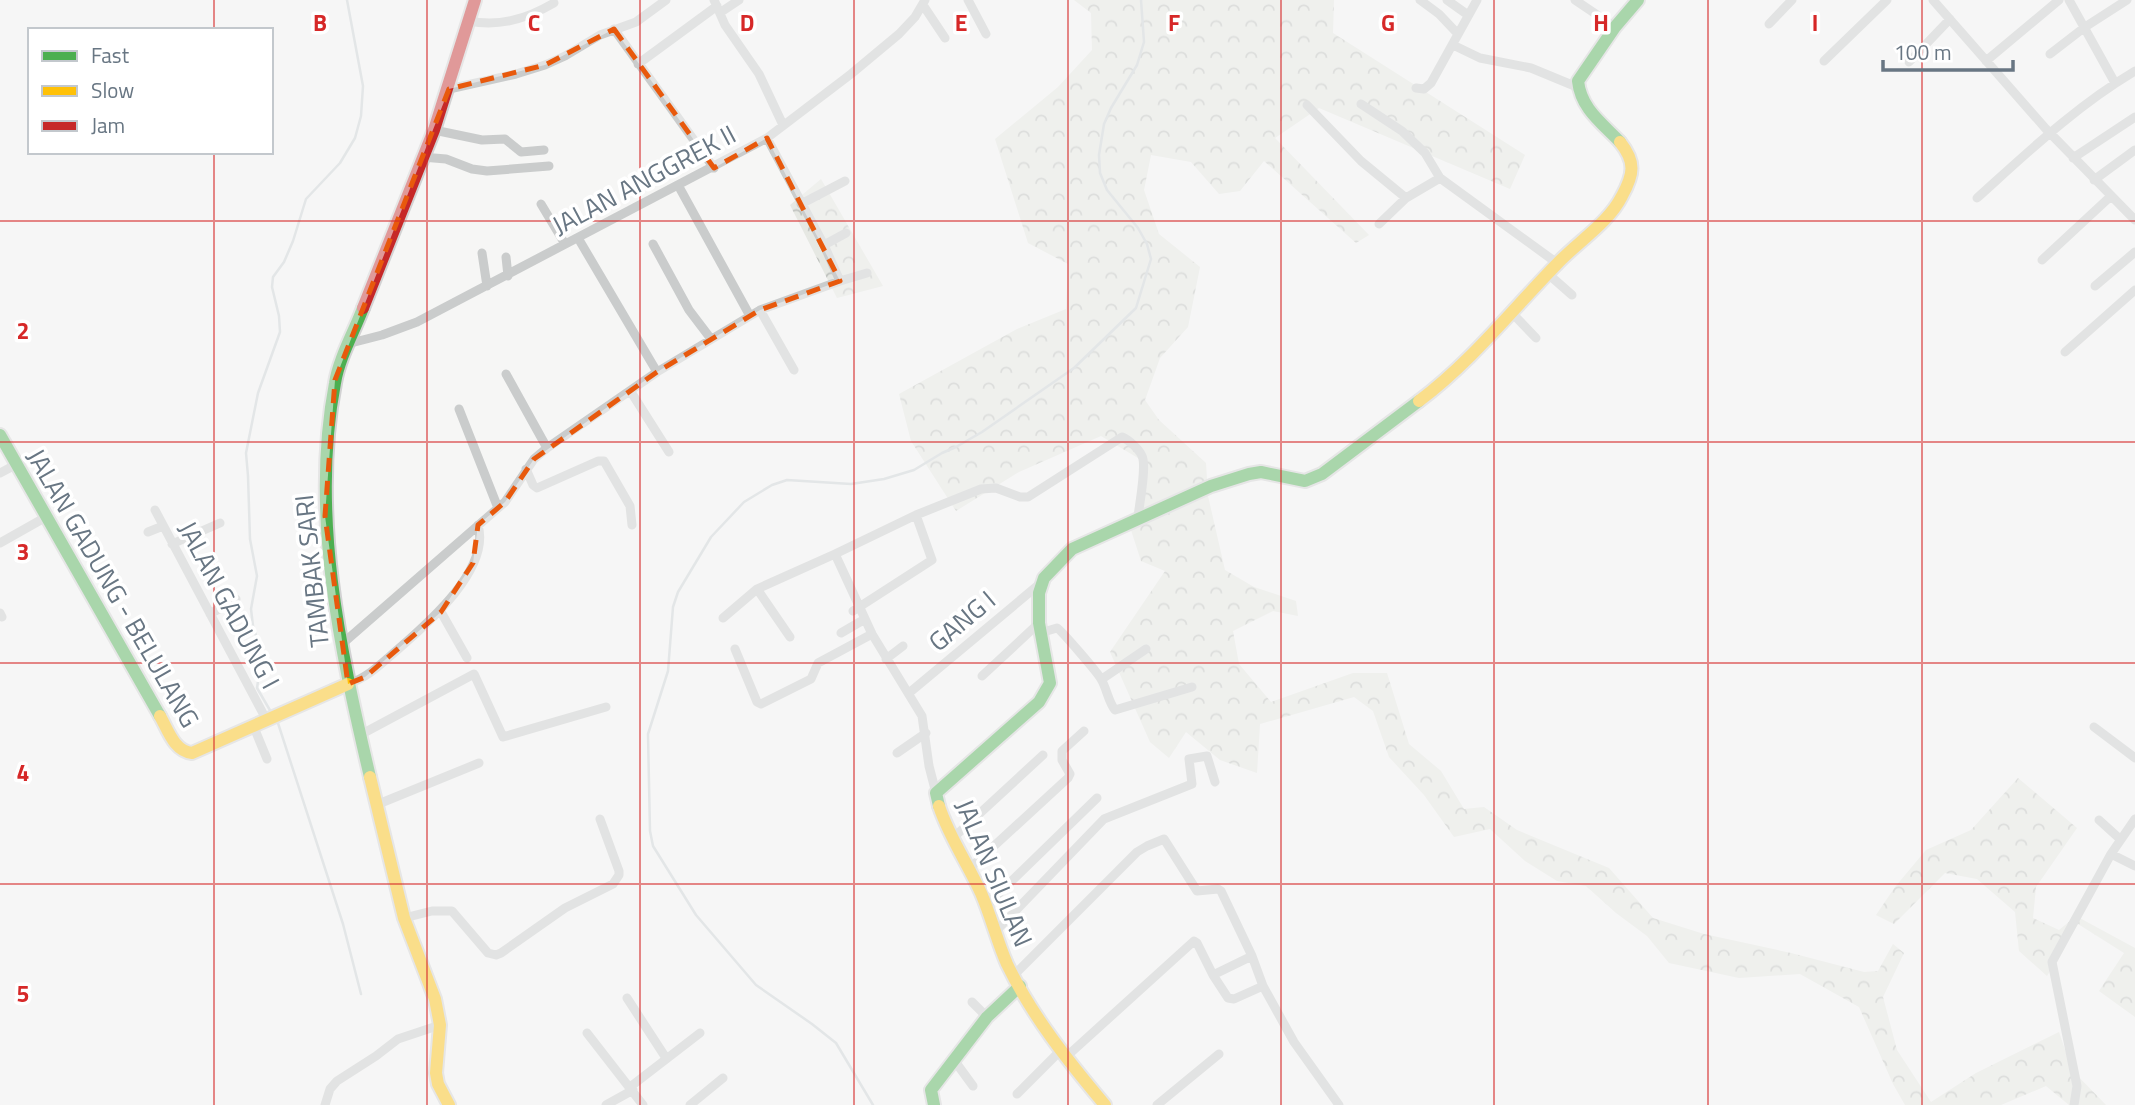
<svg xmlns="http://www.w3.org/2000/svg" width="2135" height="1105" viewBox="0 0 2135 1105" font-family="'Titillium Web',sans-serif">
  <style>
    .forest { fill: url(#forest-crowns) }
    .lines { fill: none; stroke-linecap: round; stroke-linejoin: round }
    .stream { stroke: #ccd2d6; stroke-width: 2.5 }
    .fast-casing { stroke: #d2d2d3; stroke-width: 16 }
    .slow-casing { stroke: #d2d2d3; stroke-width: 16 }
    .jam-casing { stroke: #d2d2d3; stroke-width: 16 }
    .street { stroke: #cacccc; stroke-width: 9 }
    .fast { stroke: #4caf50; stroke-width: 12 }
    .slow { stroke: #ffc107; stroke-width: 12 }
    .jam { stroke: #c62828; stroke-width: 12 }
    .marked { fill: none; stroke: #e8590c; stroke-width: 5; stroke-dasharray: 14 9; stroke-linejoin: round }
    .grid { fill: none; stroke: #d62828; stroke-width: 2; stroke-opacity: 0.55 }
    .labels { text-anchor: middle; stroke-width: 7; stroke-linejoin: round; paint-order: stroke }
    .street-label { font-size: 26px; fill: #687683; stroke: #fff }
    .grid-label { font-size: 23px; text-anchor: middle; font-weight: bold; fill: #d62828; stroke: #fff; stroke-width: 7; stroke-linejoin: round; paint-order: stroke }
  </style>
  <defs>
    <pattern id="forest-crowns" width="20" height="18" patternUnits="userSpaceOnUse" patternTransform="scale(1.75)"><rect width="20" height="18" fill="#e6e8e3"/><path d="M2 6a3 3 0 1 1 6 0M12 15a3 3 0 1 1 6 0" fill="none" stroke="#bec1bd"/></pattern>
  </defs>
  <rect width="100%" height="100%" fill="#f6f6f5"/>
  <!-- forest -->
  <path class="forest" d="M1074,0h260l-1,33 192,122 -15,34 -191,-81 -44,30 94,97 -13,8 -92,-82 -24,30 -21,3 -28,-32 -40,-7 -7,35 15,44 41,33 -12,60 -28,31 -15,42 14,20 47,43 2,33 17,74 29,17 42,14 2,15 -25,-5 -40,20 6,33 32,38 82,-29h34l22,71 32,27 23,38 20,-2 33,23 92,38 44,50 51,16 87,19 73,19 14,-1 15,-27 11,9 -21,44 14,53 34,52 45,-29 83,-41 13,38 34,35h-37l-23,-19 -45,19h-96l-12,-21 -34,-77 -59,-33 -61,4 -70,-15 -22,-27 -31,-23 -30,-27 -29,-5 -32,-20 -35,-32 -36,8 -30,-42 -35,-38 -16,-46 -19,-14 -94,27 -3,49 -37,-13 -34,-28 -17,26 -19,-16 -40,-90 55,-81 -24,-10 -10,-31 12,-69 -42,-25 -82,36 -63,39 -45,-70 -12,-47 118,-65 49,-20 2,-45 -40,-21 -33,-104 63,-52 34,-37 -1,-37z
    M821,179l62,107 -46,12 -47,-93z
    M2018,778l59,50 -41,59 -3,31 26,12 17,-14 59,32v69l-36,-26 25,-38 -46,-29 -31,52 -28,-25 -4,-39 -38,-33 -32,-6 -51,51 -18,-9 19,-28 31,-37 45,-20z"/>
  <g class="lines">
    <!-- stream -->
    <path class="stream" d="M271,712l-14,-24 5,-34 -9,-28 -2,-17 6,-33 -7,-37 -2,-63 -2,-23 12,-60 22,-61 -1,-16 -7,-29 1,-10 11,-15 9,-21 13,-42 34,-36 15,-25 6,-22 2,-30 -16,-86
      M277,720l66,204 18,70
      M873,1105l-37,-62 -24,-19 -56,-39 -60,-70 -43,-69 -3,-15 -2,-97 20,-63 5,-64 5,-15 33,-55 33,-35 28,-17 15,-5 64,4 33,-5 30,-9 28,-17 14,-6 26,-15 92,-64 62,-60 15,-49 -4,-15 -9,-16 -31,-38 -7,-17 -1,-18 5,-31 7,-16 26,-43 7,-23 -3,-42"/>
    <!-- fast casing -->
    <g class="fast-casing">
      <path id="fast" d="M1620,142c-18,-19 -39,-33 -42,-61l37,-54 23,-27
        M363,308c-9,24 -24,50 -28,75 -25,131 5,266 35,394
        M0,435l160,281
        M939,806l-3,-13 103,-91 11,-19 -11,-60v-30l5,-15 28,-29 139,-63 38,-12 12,-2 44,9 17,-7 97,-73
        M934,1105l-3,-15 56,-73 33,-31"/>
    </g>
    <!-- slow casing -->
    <g class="slow-casing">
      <path id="slow" d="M1419,401c52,-39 92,-90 137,-136 21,-23 52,-41 66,-69 12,-22 14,-34 -2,-54
        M160,716c8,14 14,35 32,37l156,-69
        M370,777l34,141 31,81 5,26 -4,48 2,11 11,21
        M939,806c10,31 29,58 42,87 10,23 16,48 26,71 25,52 61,97 98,141"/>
    </g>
    <!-- jam casing -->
    <g class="jam-casing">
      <path id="jam" d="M363,308l71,-178 41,-130"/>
    </g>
    <!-- street -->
    <path class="street" d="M714,0l11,25 34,49 24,51
      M968,0l18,34
      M1420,0l19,14 18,19
      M1447,0l21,15
      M1575,0l40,27
      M1933,0l113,129 89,91
      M2069,0l46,83
      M923,5l22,33
      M721,12l18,-12
      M469,21c31,6 58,-2 85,-18
      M1769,24l23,-24
      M614,29l100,139
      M1453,45l27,13 51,10 46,19
      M2050,54l35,-27 42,-27
      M1824,61l63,-61
      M1986,61l73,-61
      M1909,62l41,-43
      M638,64l79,-58
      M1416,88l8,1 7,-6 46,-83
      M449,89l67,-15 29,-9 20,-9 35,-21 36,-13 30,-22
      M1361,104l41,27 23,22 15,25 117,85
      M1307,105l54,56 45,37
      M434,130l48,10 23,-1 16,13 23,-2
      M767,138l57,107 16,36
      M422,157l24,2 26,10 15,2 62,-5
      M2073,158l62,-41
      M2094,180l41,-30
      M678,185l72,131
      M1977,198c50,-45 99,-92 158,-127
      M541,204l24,40
      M801,204l44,-23
      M1379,224l27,-26 34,-20
      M578,238l79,134
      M653,244l36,66 22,29
      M824,245l22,-12
      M482,253l5,33
      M506,257l2,19
      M2042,260l69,-64
      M1547,273l25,22
      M2095,286l40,-34
      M760,310l34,60
      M1511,312l25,26
      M347,344l35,-9 35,-13 350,-184 84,-64 48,-40 16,-17 10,-17
      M2065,352l70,-62
      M506,374l41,74
      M631,392l38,60
      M459,409l39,99
      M526,469l7,16 4,3 61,-27h6l26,45 2,19
      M0,473l17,-9
      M155,510l111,209
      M148,532l15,-6
      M0,543l46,-26
      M172,544l48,-21
      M757,589l33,48
      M853,611l79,-51 -16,-45
      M441,612l26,46
      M0,613l2,4
      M210,614l26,-15
      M723,618l34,-29 78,-35
      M841,633l24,-14
      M1040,633l17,-5c4,2 41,45 44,51 6,10 7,22 14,31l77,-23
      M342,644l163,-142 29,-43 13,-11 110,-76 103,-62 80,-29 27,-8
      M735,649l22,53 4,2 50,-25 7,-16 54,-29
      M886,659l17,-13
      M982,676l57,-53
      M1102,679l44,-30
      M348,684c19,-6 33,-20 48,-33 30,-26 95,-81 82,-126
      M909,693l133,-111
      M253,725l14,34
      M2094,727l41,31
      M360,735l114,-61 29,63 103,-30
      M897,753l29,-20
      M936,793l-7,-27 -7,-50 -50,-82 -37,-80 81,-39 65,-26 15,-1 24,9h8l94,-60c7,3 17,12 20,19 5,10 -3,49 -4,62
      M376,805l103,-42
      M2099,820l21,19
      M953,838l90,-83
      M2111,854l24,12
      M969,869l99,-91 2,-4 -8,-14v-9l22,-20
      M987,905l110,-107
      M404,918l28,-7h20l36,42 8,2 5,-2 64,-45 48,-24 6,-9v-4l-19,-52
      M995,932l109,-113 88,-35 -3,-25 18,-3 8,26
      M1213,975l39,-19
      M1013,976l124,-124 10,-6 17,-7 33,52 21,-2 3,2 31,65 11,30
      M627,998l39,60
      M972,1002l15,15
      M587,1033l56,72
      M1066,1057l128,-116 3,2 16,32 15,23 6,1 29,-13 31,56 45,63
      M954,1060l19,26
      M630,1087l70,-54
      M1017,1094l44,-44
      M325,1105l5,-16 7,-8 39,-25 22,-17 42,-14
      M606,1105l27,-15
      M690,1105l33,-27
      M1157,1105l62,-51
      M2074,1105l3,-19 -25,-124 59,-108 24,-35"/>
    <!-- fast -->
    <use href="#fast" class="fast"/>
    <!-- slow -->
    <use href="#slow" class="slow"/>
    <!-- jam -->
    <use href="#jam" class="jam"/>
  </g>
  <!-- marked area -->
  <path d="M0 0H2135V1105H0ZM614,29l100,139 53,-30 73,143 -80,29 -103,62 -123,87 -29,43 -27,23 -5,38 -32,49 -76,65 -17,7 -23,-168 10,-136 114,-291 96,-24z" fill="#f6f6f5" fill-opacity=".55" fill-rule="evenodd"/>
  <path class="marked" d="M614,29l100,139 53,-30 73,143 -80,29 -103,62 -123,87 -29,43 -27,23 -5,38 -32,49 -76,65 -17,7 -23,-168 10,-136 114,-291 96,-24z"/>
  <!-- grid -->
  <path class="grid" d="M214,0v30M427,0v1105M640,0v1105M854,0v1105M1068,0v1105M1281,0v1105M1494,0v1105M1708,0v1105M1922,0v1105M214,152v953M0,221h2135M0,442h2135M0,663h2135M0,884h2135"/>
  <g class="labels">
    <!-- street labels -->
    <g class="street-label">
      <text transform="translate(644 180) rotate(-28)" y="9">JALAN ANGGREK II</text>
      <text transform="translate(312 571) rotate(-96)" y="9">TAMBAK SARI</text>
      <text transform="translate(113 588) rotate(60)" y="9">JALAN GADUNG - BELULANG</text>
      <text transform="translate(229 605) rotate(62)" y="9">JALAN GADUNG I</text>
      <text transform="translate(962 621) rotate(-40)" y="9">GANG I</text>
      <text transform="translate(994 873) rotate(67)" y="9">JALAN SIULAN</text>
    </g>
  </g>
  <g class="grid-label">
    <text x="320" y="31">B</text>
    <text x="534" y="31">C</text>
    <text x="747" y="31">D</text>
    <text x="961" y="31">E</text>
    <text x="1174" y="31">F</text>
    <text x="1388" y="31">G</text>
    <text x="1601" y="31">H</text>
    <text x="1815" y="31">I</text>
    <text x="23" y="339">2</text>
    <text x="23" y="560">3</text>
    <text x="23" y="781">4</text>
    <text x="23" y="1002">5</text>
  </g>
  <!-- legend -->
  <rect x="28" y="28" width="245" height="126" fill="#ffffff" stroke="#c3c8cd" stroke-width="2"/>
  <rect x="42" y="51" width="35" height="10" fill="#4caf50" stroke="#c3c8cd" stroke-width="2"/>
  <text x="91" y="63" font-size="21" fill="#687683">Fast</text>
  <rect x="42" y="86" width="35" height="10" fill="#ffc107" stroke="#c3c8cd" stroke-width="2"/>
  <text x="91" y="98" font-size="21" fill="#687683">Slow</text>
  <rect x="42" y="121" width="35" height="10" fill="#c62828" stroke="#c3c8cd" stroke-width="2"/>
  <text x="91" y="133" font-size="21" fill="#687683">Jam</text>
  <!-- scale -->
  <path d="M1883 60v10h130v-10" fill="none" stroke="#687683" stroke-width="3.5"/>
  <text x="1894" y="60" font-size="21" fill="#687683" stroke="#ffffff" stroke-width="5" paint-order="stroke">100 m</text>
</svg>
